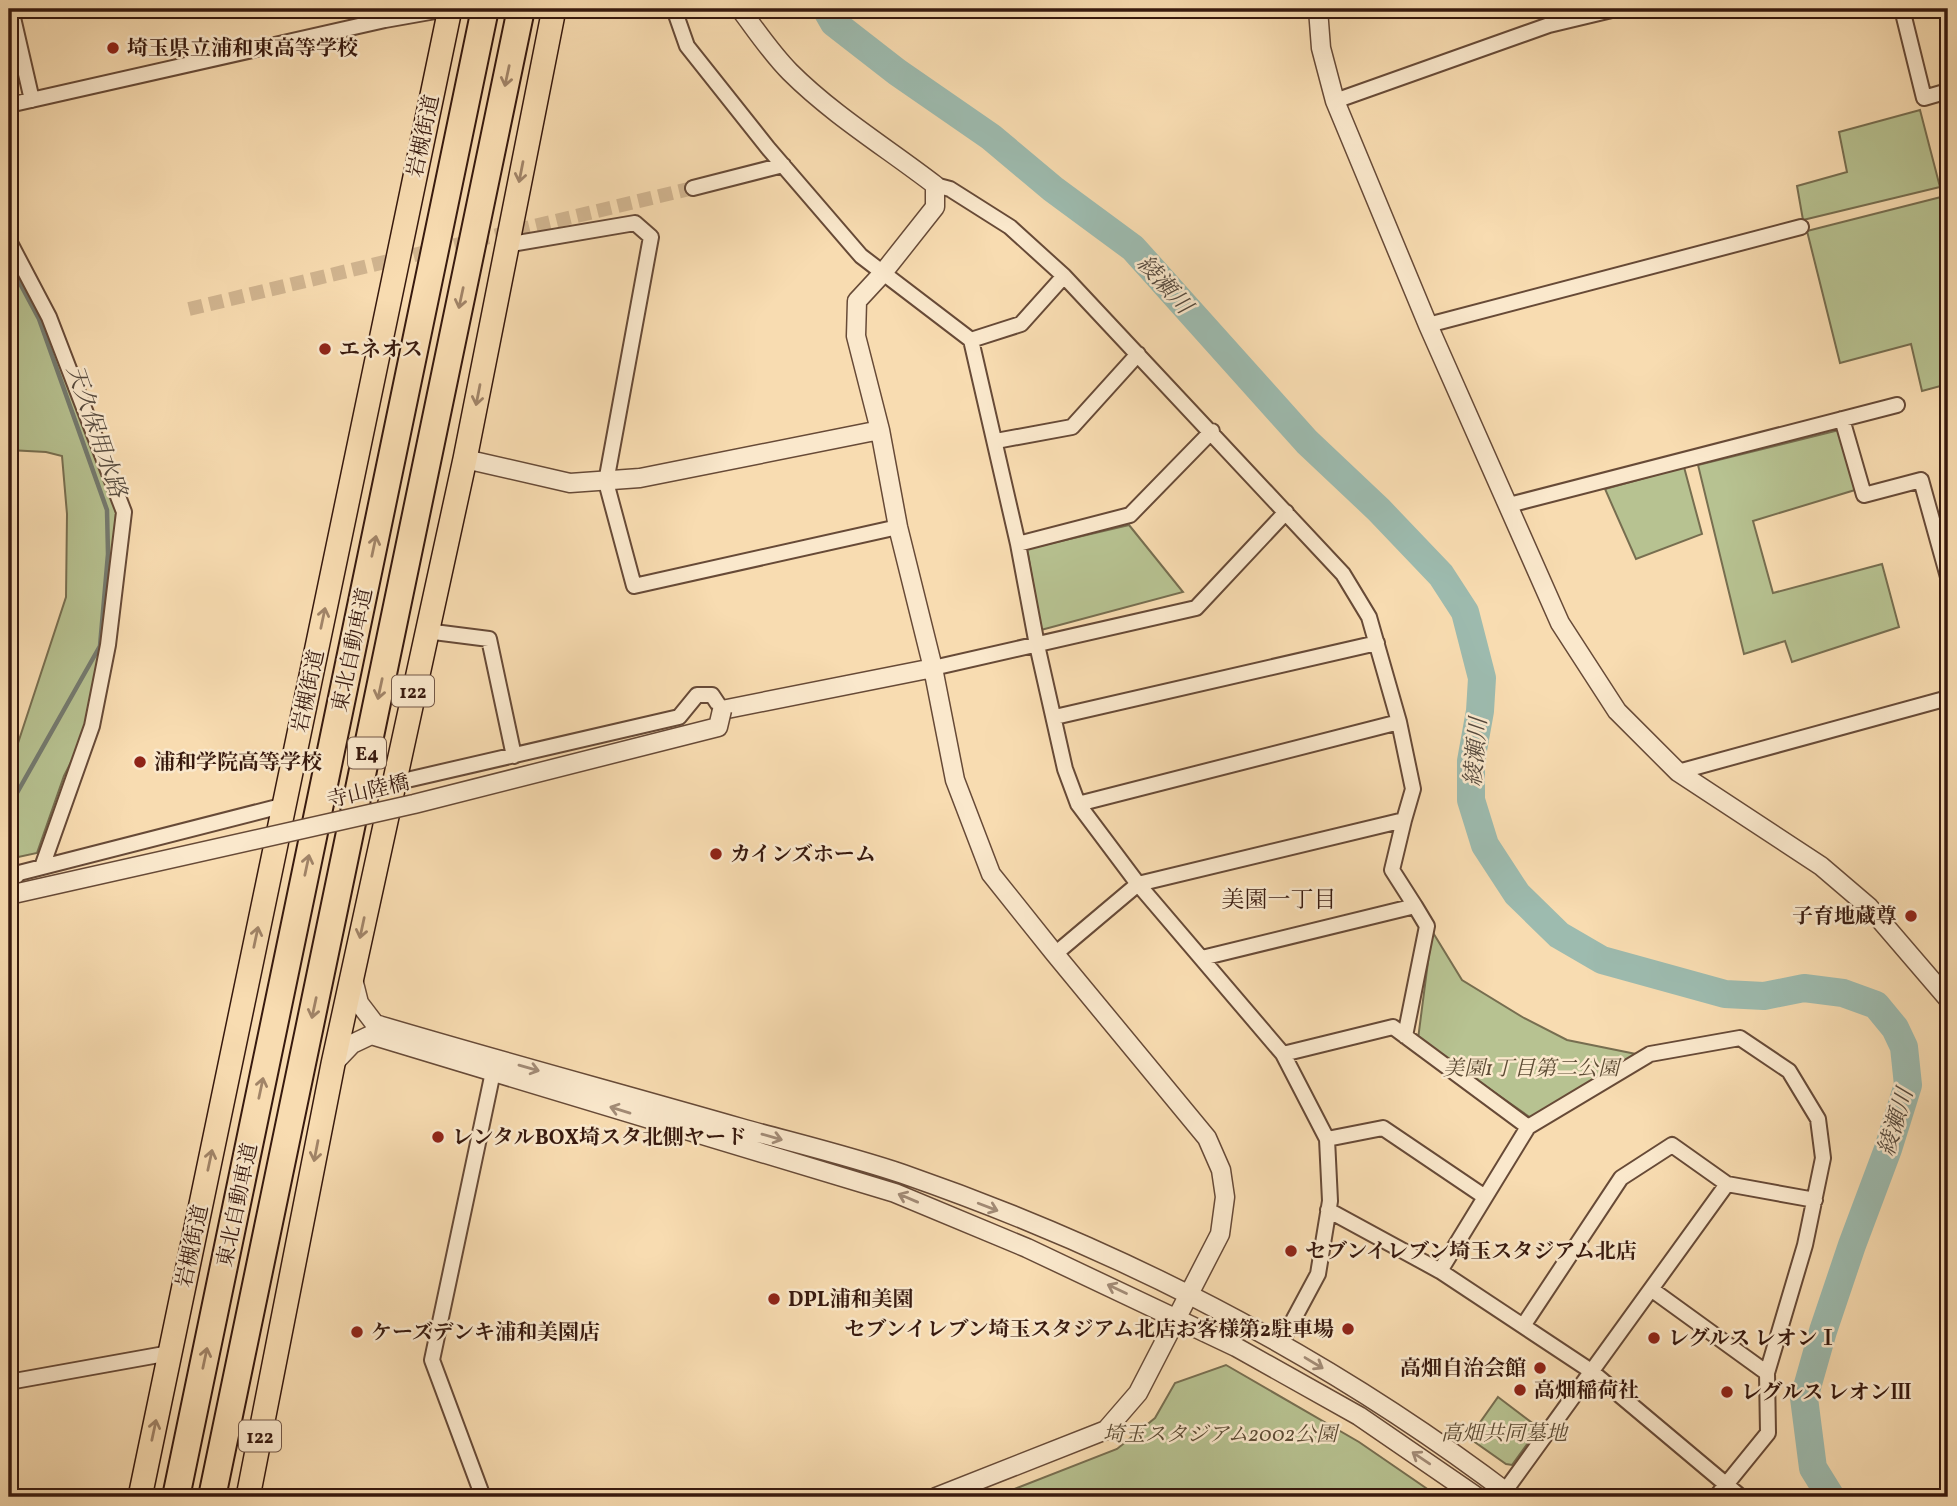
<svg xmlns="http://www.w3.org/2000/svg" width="1957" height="1506" viewBox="0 0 1957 1506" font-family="Vollkorn,'Noto Serif JP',serif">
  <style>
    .green { fill: #b7c291; stroke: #776e50; stroke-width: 2 }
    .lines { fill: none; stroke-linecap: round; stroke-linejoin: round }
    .stream { stroke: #747a6f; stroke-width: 4.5 }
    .river { stroke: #9dbbaf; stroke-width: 28 }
    .minor-tunnel { stroke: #d1b590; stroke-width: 14; stroke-dasharray: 14 7; stroke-linecap: butt }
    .minor-casing { stroke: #674a37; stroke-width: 18 }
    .tertiary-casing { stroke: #674a37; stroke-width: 21 }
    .trunk-casing { stroke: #37190e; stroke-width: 26 }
    .motorway-casing { stroke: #37190e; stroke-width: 30 }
    .minor { stroke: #fae8cc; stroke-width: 14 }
    .tertiary { stroke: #fae8cc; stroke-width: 18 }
    .trunk { stroke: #f8dcb1; stroke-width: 23 }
    .motorway { stroke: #f8dcb1; stroke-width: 26 }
    .tertiary-bridge-casing { stroke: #674a37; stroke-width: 21; stroke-linecap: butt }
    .tertiary-bridge { stroke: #fae8cc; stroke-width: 18 }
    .oneway { stroke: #a18468 }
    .oneway2 { stroke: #a28b76 }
    .poi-dot { fill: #8f2418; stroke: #fae8cc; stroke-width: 2.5 }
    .labels { text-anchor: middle; stroke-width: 5; stroke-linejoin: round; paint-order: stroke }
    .shield { fill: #fae8cc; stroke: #725747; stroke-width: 2 }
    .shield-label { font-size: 19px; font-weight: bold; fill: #37190e }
    .poi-label { font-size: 21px; font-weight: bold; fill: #37190e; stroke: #fae8cc; text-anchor: start }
    .street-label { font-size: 21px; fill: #37190e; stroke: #fae8cc }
    .park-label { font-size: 21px; font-style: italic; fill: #5d4c35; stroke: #fae8cc }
    .water-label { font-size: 23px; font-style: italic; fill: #564a3e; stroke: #fae8cc }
    .neighbourhood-label { font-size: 23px; fill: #37190e; stroke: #fae8cc }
  </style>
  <rect width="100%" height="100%" fill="#f8dcb1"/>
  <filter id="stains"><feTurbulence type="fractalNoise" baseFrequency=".00286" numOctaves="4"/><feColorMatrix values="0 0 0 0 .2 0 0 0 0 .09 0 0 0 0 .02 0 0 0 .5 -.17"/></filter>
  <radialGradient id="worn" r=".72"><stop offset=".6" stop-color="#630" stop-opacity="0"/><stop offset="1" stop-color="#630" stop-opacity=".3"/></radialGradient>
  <!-- green -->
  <path class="green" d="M1920,110l20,77 -137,33 -6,-34 50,-14 -8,-40z
    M1941,197l7,27v160l-26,7 -11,-47 -71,19 -33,-132z
    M9,230l71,150 37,92 -5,186 -6,35 -42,83 -27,77 -28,6v-112l9,-4 48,-146 1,-83 -5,-58 -16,-4 -37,-2z
    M1839,430l16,60 -102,31 20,72 109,-29 17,63 -107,35 -7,-21 -41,13 -46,-189z
    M1684,467l18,67 -66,25 -31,-70z
    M1129,525l54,67 -142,38 -14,-81z
    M1432,931l30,49 62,38 43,22 69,14 -105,64 -113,-79z
    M1226,1365l133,77 80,55h-445l123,-48 38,-31 20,-35z
    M1498,1397l41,31 -27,37 -6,-1 -37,-26z"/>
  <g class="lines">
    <!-- stream -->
    <path class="stream" d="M9,263l30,56 68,191 1,44 -8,92 -91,161"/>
    <!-- river -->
    <path class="river" d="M826,9l8,14 63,49 94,65 62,52 80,59 174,194 72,68 62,65 24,37 17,66 -2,33 -9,50v39l14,45 32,49 42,41 43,25 123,34 39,2 40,-8 39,5 33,12 19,23 9,19 4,38 -20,64 -36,96 -29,86 -19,67 9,70 18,29"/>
    <!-- minor-tunnel -->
    <path class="minor-tunnel" d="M189,309l504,-121"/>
    <!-- minor casing -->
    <g class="minor-casing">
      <path id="minor" d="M11,9l21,91
        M674,9l13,37 81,102 93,108 110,84 47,204 19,101 28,124 13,35 60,80 145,170 44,85 3,62 -12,73 -37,69
        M1902,9l22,89 24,-7
        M1335,101l214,-76 67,-16
        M9,105l376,-85 62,-11
        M935,185l15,4 60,38 54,49 279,298 26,43 30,105 14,67 -9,31 -266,64 -83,70
        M693,188l90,-23
        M9,241l40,76 75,195 -16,133 -16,81 -50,141
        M506,245l129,-22 16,14 -45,245 28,104 264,-59
        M1428,325l373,-98
        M971,340l50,-16 43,-48
        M1842,419l22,76 57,-15 27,97
        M996,441l76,-14 66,-73
        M1509,505l388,-100
        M1018,544l112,-29 82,-84
        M426,631l63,8 25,117
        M933,668l263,-60 90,-96
        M1055,717l322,-74
        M1678,772l270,-74
        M394,783l285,-66 18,-22h15l10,15
        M1078,804l321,-82
        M9,884l10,-11 266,-68
        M1202,958l213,-52 -23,-36 12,-50
        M1405,1036l22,-110 -12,-20
        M1283,1054l110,-27 135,100
        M1327,1139l56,-11 102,69
        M1328,1210l112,61 151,100 150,126
        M1440,1271l88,-144 122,-73 90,-16 49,33 29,48 5,39 -18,87 -38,128 1,60 -52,64
        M1651,1289l116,84
        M1523,1326l98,-148 51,-33 55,39 88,16
        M9,1382l161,-29
        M1505,1491l222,-307
        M483,1497l-51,-137 61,-288"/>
    </g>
    <!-- tertiary casing -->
    <g class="tertiary-casing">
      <path id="tertiary" d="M740,9c16,21 31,44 50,63 43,43 97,76 145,113v22l-53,67 -25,27 -1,35 24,94
        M1318,9l3,39 14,53 93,224 132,298 57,88 61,61 143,94 48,41 79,92
        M465,459l105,24 70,-5 240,-48 18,97 35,141 22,112 36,94 64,80 152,184 14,32 4,27 -5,37 -82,159 -32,37 -170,67
        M722,710l211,-42
        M353,979l6,24 16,21c121,36 244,69 366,104 54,15 109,28 162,46 219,76 426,183 610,323
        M333,1064l19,-20 19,-9 524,158 132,55 209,99 123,69 118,81"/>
    </g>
    <!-- trunk casing -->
    <g class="trunk-casing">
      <path id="trunk" d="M140,1497l310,-1488
        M248,1497l85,-433 132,-605 89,-450"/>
    </g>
    <!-- motorway casing -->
    <g class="motorway-casing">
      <path id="motorway" d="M176,1497l309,-1488
        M212,1497l309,-1488"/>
    </g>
    <!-- minor -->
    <use href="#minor" class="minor"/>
    <!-- tertiary -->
    <use href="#tertiary" class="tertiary"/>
    <!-- trunk -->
    <use href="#trunk" class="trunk"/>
    <!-- motorway -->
    <use href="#motorway" class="motorway"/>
    <!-- tertiary-bridge casing -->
    <g class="tertiary-bridge-casing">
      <path id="tertiary-bridge" d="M9,895l405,-91 304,-77 4,-17"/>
    </g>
    <!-- tertiary-bridge -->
    <use href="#tertiary-bridge" class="tertiary-bridge"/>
  </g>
  <!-- one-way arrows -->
  <defs><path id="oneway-shaft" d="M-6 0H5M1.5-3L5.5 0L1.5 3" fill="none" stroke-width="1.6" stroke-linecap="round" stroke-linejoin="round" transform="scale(1.75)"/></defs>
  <g class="oneway">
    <use href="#oneway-shaft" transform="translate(507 76) rotate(102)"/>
    <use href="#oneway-shaft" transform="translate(521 172) rotate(101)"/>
    <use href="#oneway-shaft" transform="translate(461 298) rotate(102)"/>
    <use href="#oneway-shaft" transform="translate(478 395) rotate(101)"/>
    <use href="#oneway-shaft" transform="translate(374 546) rotate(-78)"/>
    <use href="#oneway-shaft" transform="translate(323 618) rotate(-78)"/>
    <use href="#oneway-shaft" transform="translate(380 689) rotate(102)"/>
    <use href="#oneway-shaft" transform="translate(307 865) rotate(-78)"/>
    <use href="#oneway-shaft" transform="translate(362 928) rotate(102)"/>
    <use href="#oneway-shaft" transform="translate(256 937) rotate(-78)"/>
    <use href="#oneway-shaft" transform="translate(314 1008) rotate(102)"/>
    <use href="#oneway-shaft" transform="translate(261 1088) rotate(-78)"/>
    <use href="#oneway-shaft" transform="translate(316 1151) rotate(101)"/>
    <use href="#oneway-shaft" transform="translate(210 1160) rotate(-78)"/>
    <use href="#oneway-shaft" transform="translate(205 1358) rotate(-78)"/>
    <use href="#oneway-shaft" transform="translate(154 1430) rotate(-78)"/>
  </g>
  <g class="oneway2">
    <use href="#oneway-shaft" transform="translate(529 1068) rotate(16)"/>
    <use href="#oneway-shaft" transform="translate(620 1110) rotate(-163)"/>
    <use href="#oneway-shaft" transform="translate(772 1137) rotate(16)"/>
    <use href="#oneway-shaft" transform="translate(908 1198) rotate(-157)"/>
    <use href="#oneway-shaft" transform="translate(988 1207) rotate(21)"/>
    <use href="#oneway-shaft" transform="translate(1117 1289) rotate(-155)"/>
    <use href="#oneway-shaft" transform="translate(1314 1363) rotate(31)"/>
    <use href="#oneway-shaft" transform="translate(1421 1458) rotate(-146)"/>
  </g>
  <!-- markers -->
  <g class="poi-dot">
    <circle cx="113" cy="48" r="7"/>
    <circle cx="325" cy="349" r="7"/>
    <circle cx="140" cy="762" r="7"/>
    <circle cx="716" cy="854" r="7"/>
    <circle cx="1911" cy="916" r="7"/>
    <circle cx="438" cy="1137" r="7"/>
    <circle cx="1291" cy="1251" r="7"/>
    <circle cx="774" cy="1299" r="7"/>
    <circle cx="1348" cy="1329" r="7"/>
    <circle cx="357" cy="1332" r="7"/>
    <circle cx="1654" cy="1338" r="7"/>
    <circle cx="1540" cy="1368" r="7"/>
    <circle cx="1520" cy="1390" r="7"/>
    <circle cx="1727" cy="1392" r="7"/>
  </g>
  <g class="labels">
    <!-- shield labels -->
    <g class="shield">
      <rect x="392" y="675.5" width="42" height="31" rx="5"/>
      <rect x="348" y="737.5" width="38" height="31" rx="5"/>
      <rect x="239" y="1420.5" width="42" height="31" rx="5"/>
    </g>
    <g class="shield-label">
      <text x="413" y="698">122</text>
      <text x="367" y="760">E4</text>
      <text x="260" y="1443">122</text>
    </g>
    <!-- poi labels -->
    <g class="poi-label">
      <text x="127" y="55">埼玉県立浦和東高等学校</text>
      <text x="339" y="356">エネオス</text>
      <text x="154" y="769">浦和学院高等学校</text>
      <text x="730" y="861">カインズホーム</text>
      <text x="1897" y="923" text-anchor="end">子育地蔵尊</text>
      <text x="452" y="1144">レンタルBOX埼スタ北側ヤード</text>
      <text x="1305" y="1258">セブンイレブン埼玉スタジアム北店</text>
      <text x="788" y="1306">DPL浦和美園</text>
      <text x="1334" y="1336" text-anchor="end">セブンイレブン埼玉スタジアム北店お客様第2駐車場</text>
      <text x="371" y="1339">ケーズデンキ浦和美園店</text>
      <text x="1668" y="1345">レグルス レオンⅠ</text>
      <text x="1526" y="1375" text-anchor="end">高畑自治会館</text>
      <text x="1534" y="1397">高畑稲荷社</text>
      <text x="1741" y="1399">レグルス レオンⅢ</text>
    </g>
    <!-- street labels -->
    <g class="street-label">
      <text transform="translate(423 136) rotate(-78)" y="7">岩槻街道</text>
      <text transform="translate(352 650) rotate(-78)" y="7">東北自動車道</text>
      <text transform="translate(308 691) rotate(-78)" y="7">岩槻街道</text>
      <text transform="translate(368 791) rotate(-13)" y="7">寺山陸橋</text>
      <text transform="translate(237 1205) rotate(-78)" y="7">東北自動車道</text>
      <text transform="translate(192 1246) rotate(-78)" y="7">岩槻街道</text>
    </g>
    <!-- park labels -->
    <g class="park-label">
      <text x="1531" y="1075">美園1丁目第二公園</text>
      <text x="1504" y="1440">高畑共同墓地</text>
      <text x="1220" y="1441">埼玉スタジアム2002公園</text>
    </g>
    <!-- water labels -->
    <g class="water-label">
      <text transform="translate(1165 284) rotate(48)" y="8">綾瀬川</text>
      <text transform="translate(97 431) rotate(71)" y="8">天久保用水路</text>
      <text transform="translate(1475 752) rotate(-85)" y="8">綾瀬川</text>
      <text transform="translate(1895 1122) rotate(-73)" y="8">綾瀬川</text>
    </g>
    <!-- neighbourhood labels -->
    <g class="neighbourhood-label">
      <text x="1279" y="907">美園一丁目</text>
    </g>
  </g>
  <!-- margin -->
  <rect width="1957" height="1506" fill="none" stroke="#f8dcb1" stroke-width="35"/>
  <rect x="10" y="10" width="1936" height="1485" fill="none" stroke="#37190e" stroke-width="3.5"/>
  <rect x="18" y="18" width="1922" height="1471" fill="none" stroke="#37190e" stroke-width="2"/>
  <rect width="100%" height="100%" filter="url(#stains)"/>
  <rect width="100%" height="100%" fill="url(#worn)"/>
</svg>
